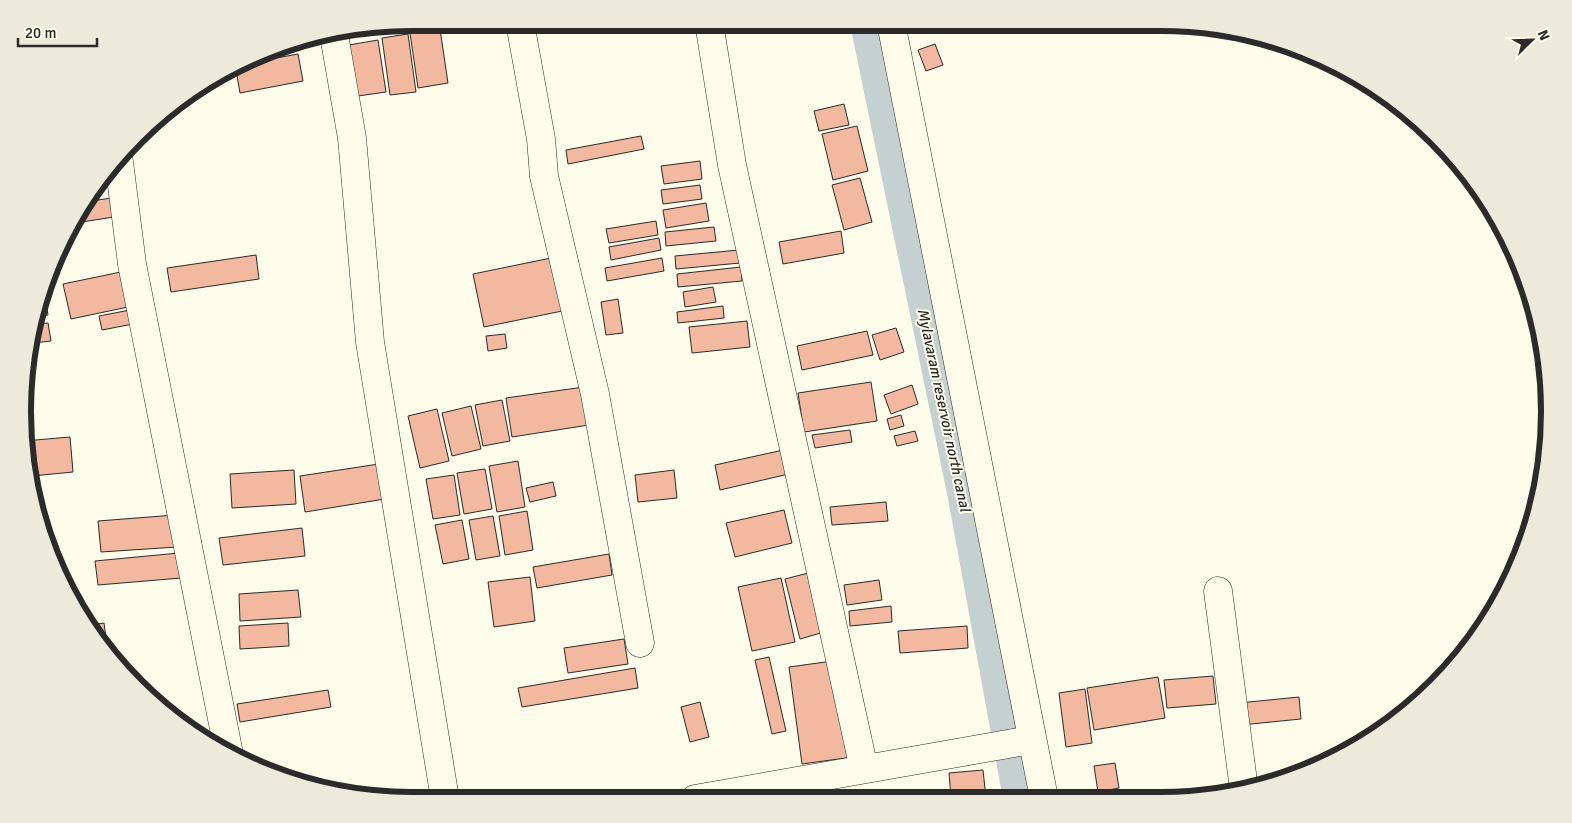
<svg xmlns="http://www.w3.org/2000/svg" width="1572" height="823" viewBox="0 0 1572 823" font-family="Signika,sans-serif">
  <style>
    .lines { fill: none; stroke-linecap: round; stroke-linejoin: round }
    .canal { stroke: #c7d0d0; stroke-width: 28 }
    .building { fill: #f2b8a0; stroke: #2b2b2b }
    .minor-casing { stroke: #2b2b2b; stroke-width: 29 }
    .major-casing { stroke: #2b2b2b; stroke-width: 29 }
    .minor { stroke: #fdfbea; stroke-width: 28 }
    .major { stroke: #fdfbea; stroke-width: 28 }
    .labels { text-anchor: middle; stroke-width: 4; stroke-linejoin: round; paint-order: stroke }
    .water-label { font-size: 15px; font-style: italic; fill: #2b2b2b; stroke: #fdfbea }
    .rim { fill: none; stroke: #2b2b2b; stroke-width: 6 }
  </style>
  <rect width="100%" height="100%" fill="#fdfbea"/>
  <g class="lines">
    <!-- canal -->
    <path class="canal" d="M864,23l97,469 56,306"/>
  </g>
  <!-- building -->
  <path class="building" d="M408,23v4l-60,9v-3z
    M440,29l8,54 -30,5 -8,-55z
    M408,34l8,58 -26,3 -8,-57z
    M378,40l8,52 -28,4 -9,-51z
    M301,41l1,5 -28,4 12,-7z
    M935,44l8,21 -17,6 -8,-21z
    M298,54l5,27 -63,12 -4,-23 13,-7z
    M844,104l5,21 -30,6 -5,-20z
    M857,126l11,45 -35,9 -11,-46z
    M641,136l3,13 -76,15 -2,-14z
    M700,161l2,18 -38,5 -3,-18z
    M860,178l12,44 -28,8 -12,-45z
    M700,185l2,14 -39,5 -2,-14z
    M111,198l3,19 -39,6 10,-21z
    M706,203l3,18 -43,7 -3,-18z
    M656,221l2,14 -49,8 -3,-14z
    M714,227l2,14 -50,5 -1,-14z
    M841,231l3,22 -61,11 -4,-22z
    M659,238l2,12 -50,10 -2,-13z
    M739,250l1,13 -64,6 -1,-13z
    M256,255l3,24 -88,13 -4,-24z
    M561,256l11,53 -88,18 -11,-53z
    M662,258l2,13 -57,10 -2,-13z
    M741,267l1,14 -64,6 -1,-13z
    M140,268l7,35 -76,16 -8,-35z
    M713,287l3,15 -31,5 -2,-15z
    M44,292l4,23 -13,2 1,-6z
    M618,299l5,34 -17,2 -5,-33z
    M723,306l1,12 -46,5 -1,-11z
    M130,310l3,14 -31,6 -3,-14z
    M747,321l3,26 -58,6 -3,-26z
    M48,323l3,18 -18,2 1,-19z
    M896,328l8,24 -24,8 -8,-25z
    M867,331l6,24 -71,15 -5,-24z
    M505,334l2,14 -19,3 -2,-15z
    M871,382l6,39 -73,11 -6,-39z
    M912,385l6,19 -27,10 -7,-19z
    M584,387l5,38 -77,12 -6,-39z
    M502,400l8,41 -27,5 -8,-41z
    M471,406l10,43 -29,7 -10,-43z
    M437,409l12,52 -29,7 -12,-52z
    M901,415l3,11 -14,4 -3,-11z
    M850,430l2,12 -37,6 -3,-13z
    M915,431l3,10 -21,5 -3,-10z
    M70,437l3,35 -41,4 -8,-35z
    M788,449l5,24 -73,17 -5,-25z
    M518,461l7,46 -28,5 -8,-46z
    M392,462l5,35 -92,15 -5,-36z
    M485,469l7,40 -28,5 -7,-41z
    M294,470l2,34 -64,4 -2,-34z
    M674,470l3,28 -39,4 -3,-27z
    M454,475l6,40 -27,4 -7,-40z
    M553,482l3,14 -26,6 -4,-14z
    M886,502l2,19 -56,4 -2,-18z
    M784,510l8,33 -57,14 -9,-34z
    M527,511l6,39 -28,5 -6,-39z
    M175,515l2,32 -76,5 -3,-31z
    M493,516l7,40 -24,4 -7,-40z
    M462,520l7,39 -26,5 -8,-39z
    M302,528l3,28 -82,9 -4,-27z
    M179,553l2,25 -83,7 -3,-24z
    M609,554l3,21 -75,13 -4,-21z
    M816,571l15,59 -31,9 -15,-60z
    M530,577l5,44 -41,6 -6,-45z
    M781,578l14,64 -43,9 -14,-64z
    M879,580l3,20 -35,5 -3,-20z
    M298,590l3,27 -61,4 -1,-27z
    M891,606l1,16 -42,4 -1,-15z
    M104,623l3,23 -1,1 -14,-22z
    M288,623l1,23 -49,3 -1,-23z
    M967,626l1,22 -68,5 -2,-22z
    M624,639l4,25 -60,9 -4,-25z
    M769,657l17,74 -14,3 -17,-74z
    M840,660l13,97 -51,7 -13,-97z
    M635,668l3,20 -116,19 -4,-19z
    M1213,676l3,28 -49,4 -3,-28z
    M1158,677l7,41 -71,12 -7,-42z
    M1085,689l7,54 -26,4 -7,-54z
    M328,690l3,17 -91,15 -3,-18z
    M1299,697l2,22 -60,6 -2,-22z
    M700,702l9,35 -19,5 -9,-35z
    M1115,763l4,25 -21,4 -4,-26z
    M983,770l3,28h-35l-2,-25z
    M863,791l1,7h-51z"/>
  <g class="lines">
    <!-- minor casing -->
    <g class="minor-casing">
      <path id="minor" d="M520,23l21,116 3,37 51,218 45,249
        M709,23l23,142 132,604
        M334,35l18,103 18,204 75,457
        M119,162l13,102 97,490
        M1218,591l26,198
        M695,799l336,-59"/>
    </g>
    <!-- major casing -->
    <g class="major-casing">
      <path id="major" d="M891,23l153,775"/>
    </g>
    <!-- minor -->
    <use href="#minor" class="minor"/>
    <!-- major -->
    <use href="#major" class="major"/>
  </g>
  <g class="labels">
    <!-- water labels -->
    <g class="water-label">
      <text transform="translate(944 410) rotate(78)" y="5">Mylavaram reservoir north canal</text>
    </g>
  </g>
  <!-- crop -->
  <path d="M0 0H1572V823H0ZM411 31H1161A380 380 0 0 1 1541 411V412A380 380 0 0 1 1161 792H411A380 380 0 0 1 31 412V411A380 380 0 0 1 411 31Z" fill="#eceadb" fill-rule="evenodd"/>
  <path class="rim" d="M411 31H1161A380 380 0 0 1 1541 411V412A380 380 0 0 1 1161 792H411A380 380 0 0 1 31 412V411A380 380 0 0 1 411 31Z"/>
  <!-- north arrow -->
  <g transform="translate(1532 40) rotate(67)" stroke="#fdfbea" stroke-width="4" paint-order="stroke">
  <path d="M0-4L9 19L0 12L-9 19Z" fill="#2b2b2b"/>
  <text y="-8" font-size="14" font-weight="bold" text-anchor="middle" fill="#2b2b2b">N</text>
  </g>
  <!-- scale -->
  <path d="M18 38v8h79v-8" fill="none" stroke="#2b2b2b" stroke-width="2.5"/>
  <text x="25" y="38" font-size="15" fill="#2b2b2b" stroke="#fdfbea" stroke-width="4" paint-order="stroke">20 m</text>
</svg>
